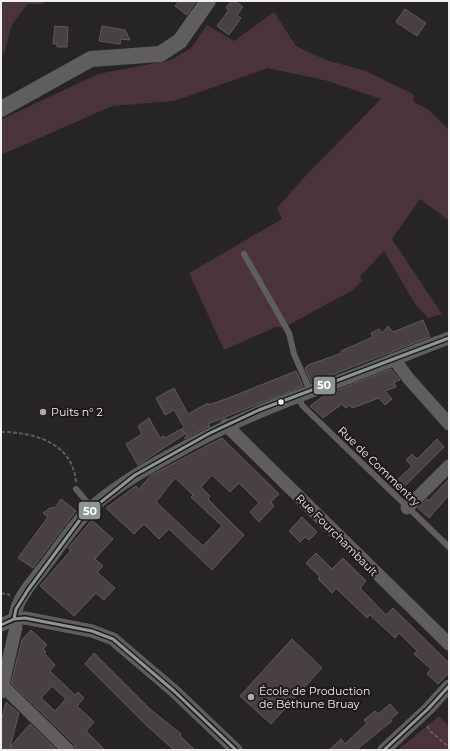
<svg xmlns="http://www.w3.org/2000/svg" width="450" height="751" viewBox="0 0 450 751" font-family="Montserrat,sans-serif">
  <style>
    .green { fill: #4a333b }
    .building { fill: #484043; stroke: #5d5a5b; fill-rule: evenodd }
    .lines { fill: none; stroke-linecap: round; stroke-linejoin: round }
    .path { stroke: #5e5d5d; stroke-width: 2; stroke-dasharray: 4 2; stroke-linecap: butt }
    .service { stroke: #5f5d5d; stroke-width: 6 }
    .minor { stroke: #5f5d5d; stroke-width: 13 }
    .tertiary { stroke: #5f5d5d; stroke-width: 16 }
    .bus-1-casing { stroke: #1e191b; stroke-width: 6 }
    .bus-1 { stroke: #8c9794; stroke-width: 3 }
    .bus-dot { fill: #f2eff0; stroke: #1e191b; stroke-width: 1.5 }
    .poi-dot { fill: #aba8a9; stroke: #1e191b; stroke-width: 1.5 }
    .labels { text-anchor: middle; stroke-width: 4; stroke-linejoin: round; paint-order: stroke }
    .poi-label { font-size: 11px; fill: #f2eff0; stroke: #1e191b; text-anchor: start }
    .street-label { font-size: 11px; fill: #f2eff0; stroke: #1e191b }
    .line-badge { stroke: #1e191b; stroke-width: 1.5 }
    .badge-label { font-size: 11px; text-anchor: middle; font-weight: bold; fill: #fff }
  </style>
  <rect width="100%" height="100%" fill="#272425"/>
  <!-- green -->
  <path class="green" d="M1,1h45l-3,3h-15l-16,20 -8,30 -3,-3z
    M274,12l22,34 30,14 40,11 47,23 1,8 15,8 20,20v89l-1,1 -28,-21 -28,40 50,75 -14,4 -13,-14 -31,-53 -24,25 2,5 -9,9 -68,37h-9l-52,23 -35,-77 93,-54 -5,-11 33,-37 71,-72 -53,-18 -60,-13 -94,33 -62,5 -111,49 1,-36 96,-45 73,-14 20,-12 16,-23 27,16z
    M439,716l10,10v24l-50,-1z"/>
  <!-- building -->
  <path class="building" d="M179,1h17l-9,14 -12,-9z
    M231,1h4l8,6 -6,8 4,3 -12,17 -12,-9 12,-16 -3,-2z
    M405,9l21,14 -9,13 -21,-14z
    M55,26l13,1 -1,20h-10v-3h-4z
    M102,26l23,4 5,10 -9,-1 -1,5 -21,-3z
    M423,320l7,17 -119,46 -6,-15 3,-3 34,-12 -1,-2 32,-14 -2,-4 8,-4 3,4 6,-7 5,6z
    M391,369l9,11 -6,2 2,5 -11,4 7,8 -7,6 -6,-7 -27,10 -2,-3 -4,3 -4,-4 -19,14 -13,-12 15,-11z
    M296,371l7,15 -95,38 2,2 -26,13 3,-4 -5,-6 2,-2 -10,-17 -9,5 -9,-17 18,-10 14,26 20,-11v2l18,-6z
    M149,418l11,20 4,-2 1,2 16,-9 4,5 -47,31 -12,-21 16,-10 -4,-8z
    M222,438l57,56 -8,8 3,4 -15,16 -9,-10 9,-9 -20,-20 -9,9 -18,-17 -11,12 9,9 -2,3 36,36 -32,35 -43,-41 -10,10 -15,-15 -10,10 -28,-26 30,-22 3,3 12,-14zM175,478l18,17 -2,2 31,29 -19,20 -47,-44z
    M437,439l7,8 -45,45 -7,-7 20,-19 -6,-6 6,-6 5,5z
    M449,479v16l-20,23 -11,-10 9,-9 1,2z
    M61,499l15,12 -43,57 -15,-10 30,-41 -5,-4 7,-5 6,-1z
    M302,517l15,15 -8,8 -4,-3 -5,5 -11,-11z
    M92,520l21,19 -18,20 8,7 -6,6 18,16 -11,12 -8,-7 -22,23 -34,-30 31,-36 -3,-2z
    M316,553l16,16 11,-11 23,23 -6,7 26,27 7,-7 56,55v10l-11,11 -11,-10 4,-5 -17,-15 3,-3 -18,-18 -4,5 -25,-23 -3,3 -31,-30 -4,5 -14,-14 2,-2 -14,-14z
    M31,630l16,15 -4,4 3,3 -2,1 11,12 -5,6 25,24 3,-3 6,6 -7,8 17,16 -8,9 19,19h-29l-2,-6 -63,-61 11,-43zM52,686l14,13 -11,12 -14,-13z
    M292,639l30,29 -51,56 -31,-28z
    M94,653l56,56 31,25 -1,2 15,14h-21l-27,-24 -62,-62z
    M6,702l13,11 -9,34 20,-23 27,26h-56v-28z
    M390,704l8,9 -8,7 2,1 -36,29h-27l12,-11 4,5 22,-21 -3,-3 11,-9 3,3z"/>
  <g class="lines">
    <!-- path -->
    <path class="path" d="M1,432c33,0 72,11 75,50
      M1,593l9,2
      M427,726l4,6 18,15"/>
    <!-- service -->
    <path class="service" d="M244,254l45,79 5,21 14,32 3,4
      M298,396l4,9 10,10 137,132
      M76,489l16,19"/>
    <!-- minor -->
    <path class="minor" d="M394,359l14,19 41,46
      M226,425l223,219
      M407,508l42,-42
      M1,625l13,-6 11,-1 67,13 21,8 61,52 62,59
      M3,686l65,64
      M1,692l15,-65c-6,-22 15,-43 28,-60 15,-19 29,-42 47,-59 24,-21 52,-38 80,-53 53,-30 106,-52 163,-72 39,-14 76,-31 115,-45
      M384,750l44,-41 21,-23"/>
    <!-- tertiary -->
    <path class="tertiary" d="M1,109l90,-50 69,-5 20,-13 28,-40"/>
    <!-- bus-1 casing -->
    <g class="bus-1-casing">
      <path id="bus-1" d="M14,619l2,-10 12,-19 54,-73 53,-42 75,-42 49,-23 190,-72
        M1,625l13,-6 11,-1 67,13 21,8 61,52 62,59
        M384,750l44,-41 21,-23"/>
    </g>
    <!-- bus-1 -->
    <use href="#bus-1" class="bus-1"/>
  </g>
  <!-- markers -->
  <circle class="bus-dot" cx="281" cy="402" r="3.5"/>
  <g class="poi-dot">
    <circle cx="43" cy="412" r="4"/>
    <circle cx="251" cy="697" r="4"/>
  </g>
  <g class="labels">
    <!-- poi labels -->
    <g class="poi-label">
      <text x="51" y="416">Puits n° 2</text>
      <text x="259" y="695">École de Production<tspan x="259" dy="13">de Béthune Bruay</tspan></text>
    </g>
    <!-- street labels -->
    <g class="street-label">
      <text transform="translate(379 466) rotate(44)" y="4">Rue de Commentry</text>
      <text transform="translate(337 535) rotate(45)" y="4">Rue Fourchambault</text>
    </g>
  </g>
  <g class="line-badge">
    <rect x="313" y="376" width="23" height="19" rx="4" fill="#8c9794"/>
    <rect x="78" y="501" width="23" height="19" rx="4" fill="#8c9794"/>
  </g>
  <g class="badge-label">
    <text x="324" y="389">50</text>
    <text x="90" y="515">50</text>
  </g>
  <!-- border -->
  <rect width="450" height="751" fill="none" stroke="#f2eff0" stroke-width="4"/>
</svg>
